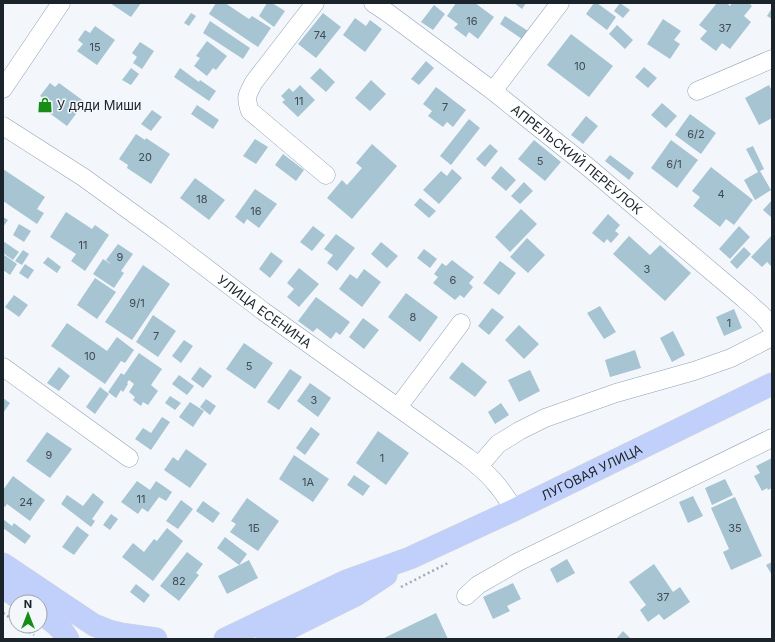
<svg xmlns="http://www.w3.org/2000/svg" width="775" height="642" viewBox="0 0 775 642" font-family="Inter,sans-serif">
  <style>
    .building { fill: #a6c4d1 }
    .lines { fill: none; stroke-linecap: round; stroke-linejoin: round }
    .minor-casing { stroke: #8ea2b6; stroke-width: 19 }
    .major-casing { stroke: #d1d3d5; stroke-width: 23 }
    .path { stroke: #a4a9b0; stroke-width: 2.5; stroke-dasharray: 2 3; stroke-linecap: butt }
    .minor { stroke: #fff; stroke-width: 18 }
    .major { stroke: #c1d0fa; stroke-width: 22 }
    .labels { text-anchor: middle; stroke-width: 3; stroke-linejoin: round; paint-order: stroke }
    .number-label { font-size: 11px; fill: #3e4b54 }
    .poi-label { font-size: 13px; fill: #1b232b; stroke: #f3f7fc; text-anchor: start }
    .street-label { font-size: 13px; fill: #1b232b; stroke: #f3f7fc }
  </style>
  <rect width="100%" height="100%" fill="#f3f7fc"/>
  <!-- building -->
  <path class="building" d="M110,3h31l-10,14z
    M216,3h9l24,16 3,-3 19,12 -13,19 -49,-33z
    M267,3h5l13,8 -11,16 -15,-11z
    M456,3h19l19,14 -16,22 -9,-7 -3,5 -12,-9 4,-4 -11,-8z
    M514,3h12l-4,6z
    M594,3h3l19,14 -9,13 -21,-16z
    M620,3l10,7 -7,8 -9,-7z
    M717,3h10l3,3 2,-3h17l3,3 -8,10 7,6 -21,27 -8,-6 -6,8 -16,-12 7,-8 -8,-6z
    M434,5l11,9 -12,16 -12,-8z
    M772,8v11l-5,-3z
    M191,13l5,3 -7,10 -5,-3z
    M323,13l18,14 -25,31 -18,-14z
    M505,16l23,15 -6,8 -22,-15z
    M355,18l11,8 4,-6 12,9 -17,23 -22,-17z
    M663,19l18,12 -7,9 6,4 -10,15 -23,-15z
    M210,21l40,27 -7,11 -40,-26z
    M617,25l16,15 -8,9 -16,-15z
    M95,26l20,14 -18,25 -20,-14 6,-7 -5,-4 7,-10 5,3z
    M571,34l42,32 -24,31 -42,-32z
    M207,41l20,15 -11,14 -3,-2 -6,8 -13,-10 6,-8 -4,-2z
    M140,42l14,9 -12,18 -9,-6 4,-6 -5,-4z
    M426,61l8,7 -15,17 -8,-6z
    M644,67l13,11 -9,10 -13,-11z
    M131,68l8,6 -8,11 -9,-5z
    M180,68l19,14 1,-2 16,11 -7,10 -35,-24z
    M320,68l15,14 -9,10 -16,-14z
    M371,80l15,14 -16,17 -15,-13z
    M50,83l5,4 4,-4 26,19 -18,24 -26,-19 5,-7 -6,-4z
    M300,85l15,15 -17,17 -16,-15 3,-2 -4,-4 8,-8 4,4z
    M769,85l3,6v27l-13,7 -14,-27z
    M436,87l30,23 -13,17 -6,-5 -4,5 -15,-11 4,-5 -9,-7z
    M662,103l15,13 -11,12 -15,-13z
    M197,105l22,15 -6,9 -22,-15z
    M152,110l10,7 -11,14 -10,-7z
    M690,114l26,19 -15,21 -26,-19z
    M586,116l12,10 -15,18 -12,-9z
    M469,119l11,9 -29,37 -11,-9z
    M136,134l9,6 1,-2 24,16 -19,30 -24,-16 1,-3 -9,-6z
    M255,139l13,8 -12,17 -13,-8z
    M534,140l27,22 -16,19 -27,-22z
    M671,140l27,20 -21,28 -26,-20z
    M372,144l25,22 -45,53 -25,-21 15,-18 5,5 15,-17 -6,-5z
    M490,144l8,7 -13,16 -9,-8z
    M753,146l11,23 -4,2 11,19 -16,10 -11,-20 14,-8 -12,-23z
    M283,154l21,16 -8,11 -21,-16z
    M610,155l24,18 -5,7 -24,-19z
    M501,166l15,14 -10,11 -15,-13z
    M711,167l42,33 -19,25 -8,-6 -6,8 -27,-21 7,-9 -8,-6z
    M3,169l42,28 -8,12 7,4 -7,11 -34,-23z
    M452,169l10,9 -23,26 -16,-14 18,-19 6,5z
    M195,178l30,22 -16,20 -29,-22z
    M524,182l9,9 -13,13 -9,-8z
    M255,189l22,15 -18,24 -12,-9 -3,5 -9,-7z
    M420,198l16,13 -7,7 -15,-13z
    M772,200v18l-9,-8z
    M521,209l16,15 -27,28 -15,-15z
    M66,212l26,17 3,-4 14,10 -24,36 -14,-10 5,-7 -26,-17z
    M608,214l12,11 -5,6 4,3 -8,9 -4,-4 -3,4 -12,-10z
    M3,217l5,3 -5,7z
    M19,224l12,7 -7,11 -11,-7z
    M313,226l12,9 -13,16 -12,-9z
    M739,226l11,11 -20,22 -11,-10z
    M336,234l19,14 -18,23 -10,-8 6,-8 -9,-6z
    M772,235v32l-5,-5 -5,5 -11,-10z
    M629,236l21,19 10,-10 31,28 -26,28 -52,-47z
    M527,238l18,17 -17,18 -18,-16z
    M3,241l16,11 -6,8 -10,-7z
    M381,242l17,14 -11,12 -16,-14z
    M118,244l15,10 -12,17 3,2 -10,15 -21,-14 10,-15 9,6 -6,-5z
    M744,247l7,7 -14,15 -7,-7z
    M424,249l13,10 -7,9 -13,-10z
    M23,250l6,4 -7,11 -7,-4z
    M271,252l12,9 -13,17 -11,-9z
    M3,254l14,10 -7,11 -7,-5z
    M48,257l13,10 -4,6 -14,-10z
    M452,260l22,17 -5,6 4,4 -9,11 -4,-3 -5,5 -22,-17 5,-6 -4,-3 8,-11 4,3z
    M500,261l16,12 -17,22 -16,-12z
    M25,264l9,6 -6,9 -9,-6z
    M143,265l27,19 -38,56 -27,-18z
    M299,268l20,16 -20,23 -12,-10 7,-8 -7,-6z
    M364,269l17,13 -19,25 -23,-18 11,-15 7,5z
    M95,278l21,14 -19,27 -20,-14z
    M406,293l32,24 -18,25 -32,-25z
    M14,295l14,10 -9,12 -14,-10z
    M316,297l34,25 -10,13 -4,-3 -5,7 -14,-11 -4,4 -15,-11z
    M600,306l16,26 -12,7 -17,-26z
    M492,308l12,9 -15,18 -11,-9z
    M734,309l8,19 -18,8 -8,-19z
    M153,315l23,16 -18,26 -22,-15z
    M363,318l16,12 -15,19 -15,-12z
    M67,323l40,28 10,-14 17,13 -9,13 -4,-2 -16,23 -54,-38z
    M519,325l20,19 -15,15 -19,-19z
    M673,331l12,24 -13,7 -12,-24z
    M184,340l9,6 -12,17 -9,-7z
    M244,343l29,20 -18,26 -29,-20z
    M635,350l6,18 -31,9 -5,-17z
    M139,353l23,16 -11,16 7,6 -10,14 -5,-3 -2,4 -8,-6 2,-3 -6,-5 5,-8 -5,-4 -2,3 1,1 -5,8 -2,-2 -5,8 -8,-6 13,-19 3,2z
    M462,362l25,20 -12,15 -26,-19z
    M59,367l11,9 -11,15 -12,-8z
    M200,367l12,9 -9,12 -12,-9z
    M290,369l12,8 -23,33 -12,-8z
    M530,370l10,21 -21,11 -11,-22z
    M179,375l15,11 -7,9 -15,-11z
    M310,383l21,15 -13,19 -21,-16z
    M100,387l9,7 -14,20 -9,-7z
    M170,396l11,7 -6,7 -10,-7z
    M3,398l7,5 -7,10z
    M206,399l10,7 -6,9 -10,-8z
    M190,402l14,9 -11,16 -14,-10z
    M501,403l8,12 -14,9 -7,-12z
    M162,417l8,5 -19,28 -16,-11 8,-11 8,5z
    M311,427l9,7 -15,21 -9,-7z
    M378,431l31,22 -23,32 -30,-22z
    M47,432l25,17 -22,29 -24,-17z
    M186,449l21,15 -17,24 -26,-18 9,-13 5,4z
    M294,455l35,24 -16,23 -34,-23z
    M772,458v30l-4,2 -1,-2 -5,3 -8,-15 6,-3 -4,-7z
    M354,475l16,11 -7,10 -16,-11z
    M13,476l32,24 -15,21 -23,-17 -2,3 -2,-2v-15z
    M725,479l8,16 -21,10 -7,-17z
    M137,481l13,9 6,-9 16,11 -6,9 -7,-4 -11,15 -6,-4 -4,6 -17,-12z
    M93,493l11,9 -12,17 3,2 -4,6 -30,-23 6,-9 16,11z
    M693,496l10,20 -15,7 -9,-21z
    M735,497l27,59 -31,14 -8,-18 6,-3 -18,-41z
    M247,498l32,23 -21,30 -28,-19 6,-8 -5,-3z
    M181,500l12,9 -15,20 -12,-8z
    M203,501l17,12 -7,10 -17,-12z
    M111,514l7,5 -8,11 -7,-5z
    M3,519l9,7 2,-3 17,13 -6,8 -22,-16z
    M77,526l12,9 -15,20 -12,-8z
    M167,528l16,13 -30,40 -31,-24 11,-14 11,9 10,-13 3,2z
    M225,537l22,17 -8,11 -22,-17z
    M187,552l16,12 -7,9 3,2 -20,26 -19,-15z
    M567,559l8,14 -18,10 -7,-14z
    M249,560l9,18 -31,16 -9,-18z
    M772,562v13l-6,-10z
    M654,564l19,28 7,-5 10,15 -26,18 -5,-6 -11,8 -8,-12 6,-5 -17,-23z
    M513,583l8,16 -14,7 3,5 -17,8 -10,-22z
    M136,584l14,11 -6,8 -14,-11z
    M436,613l12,26h-66z
    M623,631l8,8h-15z"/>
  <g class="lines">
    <!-- minor casing -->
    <g class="minor-casing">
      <g id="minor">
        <path d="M315,3l-61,79c-7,13 -9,15 -4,29l76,64"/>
        <path id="s1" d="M373,3l15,10 105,78 95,76 155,131 19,17 10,12"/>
        <path d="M3,89l58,-86"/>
        <path d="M493,91l67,-88"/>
        <path d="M697,91l75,-32"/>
        <path id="s2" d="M3,126l80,51 80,58 100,76 204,146c21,16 34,30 47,53"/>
        <path d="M3,367l126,91"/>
        <path d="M398,407l63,-84"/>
        <path d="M479,466l19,-22 21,-13 26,-13 71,-25 78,-22 37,-13 41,-21"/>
        <path d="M466,596l12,-11 40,-23 254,-124"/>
      </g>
    </g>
    <!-- major casing -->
    <g class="major-casing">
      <g id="major">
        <path d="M3,564l64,43 27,18 15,6 12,3 35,5"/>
        <path d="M3,587l21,15"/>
        <path d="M40,613c11,7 21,14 28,26"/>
        <path id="s3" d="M225,639l121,-58 64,-23 104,-48 258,-126"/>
        <path d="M267,639l89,-44 30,-20"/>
      </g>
    </g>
    <!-- path -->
    <path class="path" d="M401,587l47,-24
      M3,613l13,9
      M21,626l13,9"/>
    <!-- minor -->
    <use href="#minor" class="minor"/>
    <!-- major -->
    <use href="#major" class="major"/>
  </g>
  <!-- icons -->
  <defs>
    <g id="shop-bare" transform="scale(1.2)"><path d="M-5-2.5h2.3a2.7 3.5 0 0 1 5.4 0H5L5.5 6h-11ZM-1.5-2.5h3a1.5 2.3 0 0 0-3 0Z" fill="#168d16" stroke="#f3f7fc" stroke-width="2.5" paint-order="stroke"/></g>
  </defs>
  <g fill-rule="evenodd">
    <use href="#shop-bare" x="45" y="105"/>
  </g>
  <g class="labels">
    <!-- number labels -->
    <g class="number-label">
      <text x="472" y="25">16</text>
      <text x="725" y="32">37</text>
      <text x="320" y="39">74</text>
      <text x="95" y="51">15</text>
      <text x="580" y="70">10</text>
      <text x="299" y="105">11</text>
      <text x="445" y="111">7</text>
      <text x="696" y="138">6/2</text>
      <text x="145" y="161">20</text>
      <text x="540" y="165">5</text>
      <text x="674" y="168">6/1</text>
      <text x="721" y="198">4</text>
      <text x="202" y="203">18</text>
      <text x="256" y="215">16</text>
      <text x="83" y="249">11</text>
      <text x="120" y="261">9</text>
      <text x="647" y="273">3</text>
      <text x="453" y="284">6</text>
      <text x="137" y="307">9/1</text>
      <text x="413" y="321">8</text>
      <text x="729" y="327">1</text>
      <text x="156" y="340">7</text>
      <text x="90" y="360">10</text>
      <text x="249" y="370">5</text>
      <text x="314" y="404">3</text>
      <text x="49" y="459">9</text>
      <text x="382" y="462">1</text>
      <text x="308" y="486">1А</text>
      <text x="141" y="503">11</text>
      <text x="26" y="506">24</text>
      <text x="254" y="532">1Б</text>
      <text x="735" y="532">35</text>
      <text x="179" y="585">82</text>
      <text x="663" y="601">37</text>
    </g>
    <!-- poi labels -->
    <g class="poi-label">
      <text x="57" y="110">У дяди Миши</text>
    </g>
    <!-- street labels -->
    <g class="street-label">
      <text dy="5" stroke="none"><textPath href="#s1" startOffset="257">АПРЕЛЬСКИЙ ПЕРЕУЛОК</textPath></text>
      <text dy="5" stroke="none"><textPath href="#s2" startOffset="321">УЛИЦА ЕСЕНИНА</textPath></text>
      <text dy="5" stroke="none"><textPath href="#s3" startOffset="403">ЛУГОВАЯ УЛИЦА</textPath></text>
    </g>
  </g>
  <!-- border -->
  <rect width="775" height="642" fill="none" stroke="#1b232b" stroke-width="8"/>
  <!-- north arrow -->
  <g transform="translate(28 614)"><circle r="19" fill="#f3f7fc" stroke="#9da2a8"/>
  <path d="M0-3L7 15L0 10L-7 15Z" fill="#168d16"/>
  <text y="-6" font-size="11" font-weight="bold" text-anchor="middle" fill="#1b232b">N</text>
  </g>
</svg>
